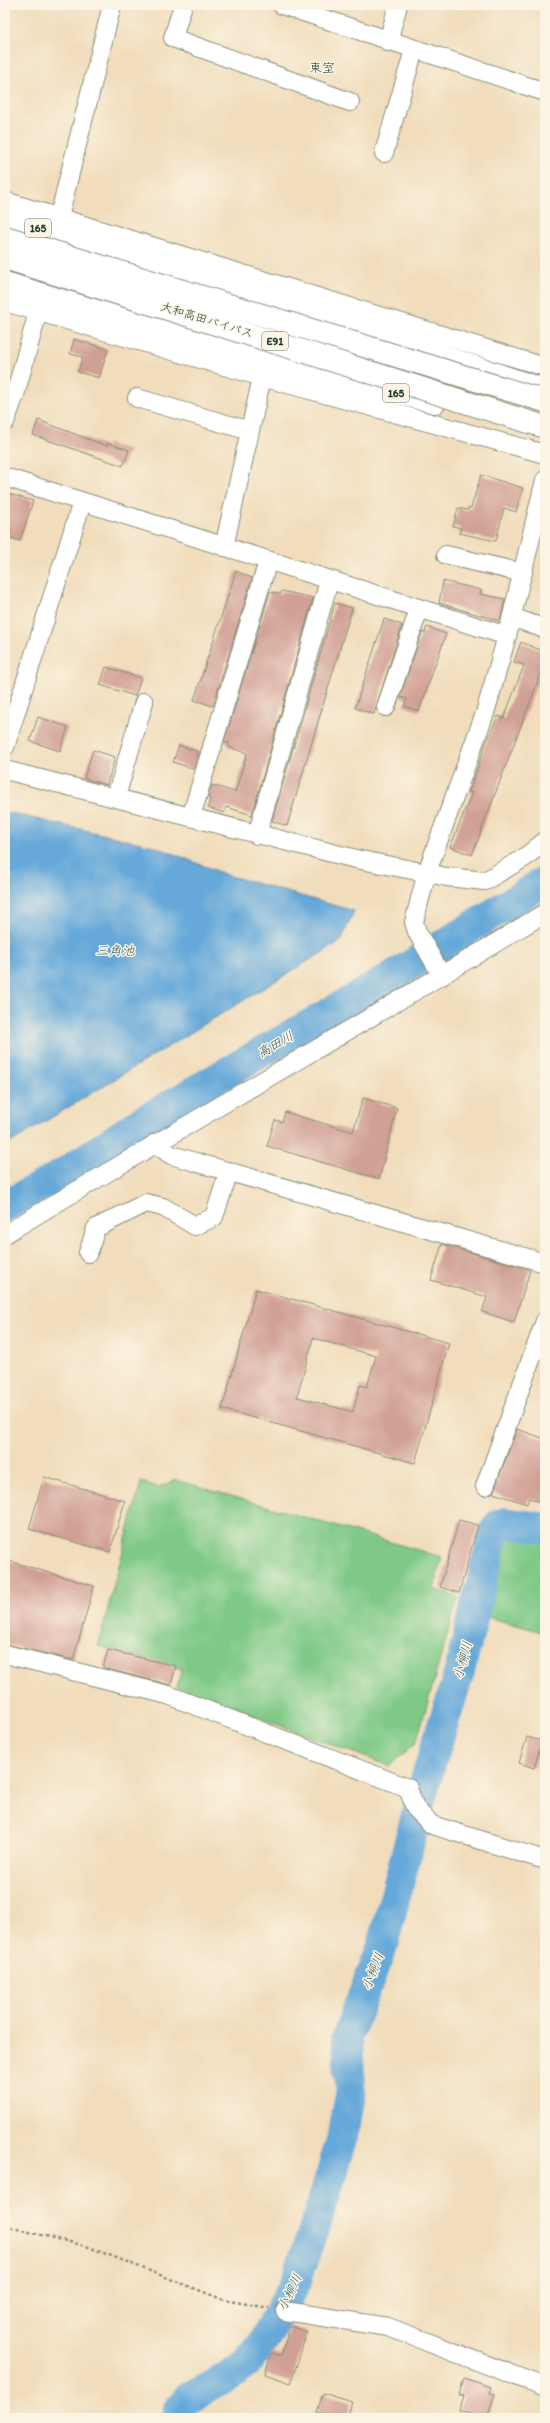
<svg xmlns="http://www.w3.org/2000/svg" width="550" height="2423" viewBox="0 0 550 2423" font-family="Itim,'Klee One',sans-serif">
  <style>
    .green { fill: #7ec986; stroke: #4e835d }
    .water { fill: #65a8d9; stroke: #427286 }
    .lines { fill: none; stroke-linecap: round; stroke-linejoin: round }
    .river { stroke: #65a8d9; stroke-width: 31 }
    .building { fill: #d1a095; fill-rule: evenodd }
    .minor-casing { stroke: #888d78; stroke-width: 20 }
    .highway-casing { stroke: #888d78; stroke-width: 24 }
    .path { stroke: #888d78; stroke-width: 2.5; stroke-dasharray: 3 3; stroke-linecap: butt }
    .minor { stroke: #fff; stroke-width: 18 }
    .highway { stroke: #fff; stroke-width: 22 }
    .highway-bridge-casing { stroke: #888d78; stroke-width: 24; stroke-linecap: butt }
    .highway-bridge { stroke: #fff; stroke-width: 22 }
    .labels { text-anchor: middle; stroke-width: 3; stroke-linejoin: round; paint-order: stroke }
    .shield { fill: #fcf5e5; stroke: #617469; stroke-width: 1 }
    .shield-label { font-size: 11px; font-weight: bold; fill: #1f3d34 }
    .street-label { font-size: 12px; fill: #1f3d34; stroke: #fcf5e5 }
    .neighbourhood-label { font-size: 13px; fill: #1f3d34; stroke: #fcf5e5 }
    .water-label { font-size: 13px; font-style: italic; fill: #345d66; stroke: #fcf5e5 }
  </style>
  <rect width="100%" height="100%" fill="#fcf5e5"/>
  <filter id="ink" filterUnits="userSpaceOnUse"><feTurbulence type="fractalNoise" baseFrequency=".025" numOctaves="2"/><feDisplacementMap in="SourceGraphic" scale="8" xChannelSelector="R" yChannelSelector="G"/><feConvolveMatrix kernelMatrix="1 2 1 2 8 2 1 2 1" color-interpolation-filters="sRGB"/></filter>
  <filter id="wash" filterUnits="userSpaceOnUse"><feTurbulence type="fractalNoise" baseFrequency=".012" numOctaves="4" result="noise"/><feDisplacementMap in="SourceGraphic" scale="16" xChannelSelector="R" yChannelSelector="G"/><feGaussianBlur stdDeviation="0.9" result="paint"/><feColorMatrix in="noise" values="0 0 0 0 0 0 0 0 0 0 0 0 0 0 0 0 0 1.4 0 .05"/><feComposite in="paint" operator="in"/></filter>
  <g filter="url(#wash)">
    <rect width="100%" height="100%" fill="#f1ddbc"/>
    <!-- green -->
    <path class="green" d="M176,1480l266,77 -8,32 24,8 -42,146 -27,23 -213,-79 6,-18 -84,-23 43,-164 18,5z
      M509,1529l36,5v99l-65,-18 20,-84z"/>
    <!-- water -->
    <path class="water" d="M5,812l149,34 73,29 127,36 -13,30 -336,205z"/>
    <g class="lines">
      <!-- river -->
      <path class="river" d="M5,1206l59,-33 77,-51 254,-147 150,-94
        M176,2418l3,-10 8,-9 46,-25 14,-11 16,-21 31,-56 23,-65 27,-90 7,-39 -4,-55 35,-90 43,-165 34,-109 35,-141 4,-7 6,-2 41,5"/>
    </g>
    <g id="blocks">
      <!-- building -->
      <path class="building" d="M74,339l34,10 -9,29 -21,-6 5,-15 -13,-3z
        M38,420l63,24 6,2v-3l22,7 -6,16 -90,-31z
        M481,475l42,13 -7,24 -12,-4 -8,33 -37,-8 2,-5 -8,-2 5,-18 10,2v-3l3,1z
        M9,494l24,7 -13,40 -15,-5v-28z
        M236,571l16,7 -39,128 -19,-6z
        M443,581l38,9 -1,4 25,5 -5,22 -61,-18z
        M282,591l31,7 -61,217 -26,-8 -2,6 -16,-5 2,-9 -2,-1 4,-13 23,7 12,-39 -19,-6 1,-4 -5,-1 46,-150 11,2z
        M335,603l17,5 -65,218 -15,-5z
        M384,619l18,6 -28,89 -19,-6z
        M427,627l19,7 -27,77 -15,-5 3,-7 -7,-2 22,-65 3,1z
        M521,642l24,10v22l-4,-1 -69,182 -22,-8 22,-54 -3,-1 17,-49 12,-27 6,2 20,-53 -10,-3z
        M106,667l35,11 -6,18 -35,-11z
        M38,717l30,10 -8,24 -30,-10z
        M179,745l20,7 -5,17 -21,-7z
        M93,750l22,7 -8,28 -23,-7z
        M363,1098l34,10 -18,71 -112,-33 8,-26 7,2 3,-10 68,20z
        M442,1244l88,26 -16,52 -32,-10 5,-15 -56,-17z
        M256,1289l193,54 -34,120 -193,-54zM313,1338l63,18 -9,31 -7,-2 -7,27 -56,-15z
        M517,1429l28,10v65l-16,-6 -2,6 -34,-11z
        M44,1477l81,24 -15,51 -81,-23z
        M459,1520l19,5 -19,68 -19,-6z
        M9,1561l85,25 -21,74 -68,-16v-70z
        M108,1650l68,16 -5,19 -68,-17z
        M527,1737l15,4 -8,27 -15,-5z
        M290,2326l17,6 -16,51 -26,-9 6,-21 10,3z
        M464,2378l27,9 -1,6 5,1 -8,24 -28,-8 5,-14 -5,-1z
        M323,2393l29,9 -5,16h-10l-20,-6z"/>
    </g>
  </g>
  <g filter="url(#ink)">
    <use href="#blocks" fill-opacity="0" stroke="#888d78" stroke-width="1"/>
    <g class="lines">
      <!-- minor casing -->
      <g class="minor-casing">
        <path id="minor" d="M183,5l-10,33 177,64
          M282,5l263,87
          M388,42l10,-37
          M384,153l30,-103
          M5,201l540,166
          M59,217l53,-212
          M5,302l257,75 283,77
          M137,398l113,33
          M5,422l10,-27 23,-83
          M5,477l502,159
          M224,547l38,-170
          M446,555l77,18
          M512,617l33,12
          M386,707l33,-98
          M5,747l77,-245
          M5,770l351,89 91,18 38,4 39,-23 21,-17
          M116,797l28,-95
          M191,817l77,-256
          M257,835l72,-254
          M442,976l-25,-44 -3,-10 13,-50 58,-159 22,-77 38,-156
          M155,1143l16,12 374,108
          M5,1234c179,-109 361,-212 540,-321
          M88,1253l8,-25 50,-25 17,4 32,19 19,-9 15,-46
          M485,1486l60,-165
          M5,1654l163,41 240,93 7,20 17,17 113,35
          M285,2311l103,16 157,60"/>
      </g>
      <!-- highway casing -->
      <g class="highway-casing">
        <path id="highway" d="M5,217l260,80 270,90
          M5,283l242,74 188,45"/>
      </g>
      <!-- path -->
      <path class="path" d="M5,2226l81,20 138,54 45,8"/>
      <!-- minor -->
      <use href="#minor" class="minor"/>
      <!-- highway -->
      <use href="#highway" class="highway"/>
      <!-- highway-bridge casing -->
      <g class="highway-bridge-casing">
        <path id="highway-bridge" d="M5,237l540,164
          M5,258l540,169"/>
      </g>
      <!-- highway-bridge -->
      <use href="#highway-bridge" class="highway-bridge"/>
    </g>
  </g>
  <g class="labels">
    <!-- shield labels -->
    <g class="shield">
      <rect x="25" y="219" width="26" height="18" rx="3"/>
      <rect x="262" y="332" width="26" height="18" rx="3"/>
      <rect x="383" y="384" width="26" height="18" rx="3"/>
    </g>
    <g class="shield-label">
      <text x="38" y="232">165</text>
      <text x="275" y="345">E91</text>
      <text x="396" y="397">165</text>
    </g>
    <!-- street labels -->
    <g class="street-label">
      <text transform="translate(207 320) rotate(17)" y="4">大和高田バイパス</text>
    </g>
    <!-- neighbourhood labels -->
    <g class="neighbourhood-label">
      <text x="322" y="72">東室</text>
    </g>
    <!-- water labels -->
    <g class="water-label">
      <text x="115" y="955">三角池</text>
      <text transform="translate(275 1044) rotate(-30)" y="5">高田川</text>
      <text transform="translate(462 1660) rotate(-75)" y="5">小柳川</text>
      <text transform="translate(372 1971) rotate(-69)" y="5">小柳川</text>
      <text transform="translate(289 2292) rotate(-64)" y="5">小柳川</text>
    </g>
  </g>
  <!-- margin -->
  <rect width="550" height="2423" fill="none" stroke="#fcf5e5" stroke-width="20"/>
</svg>
